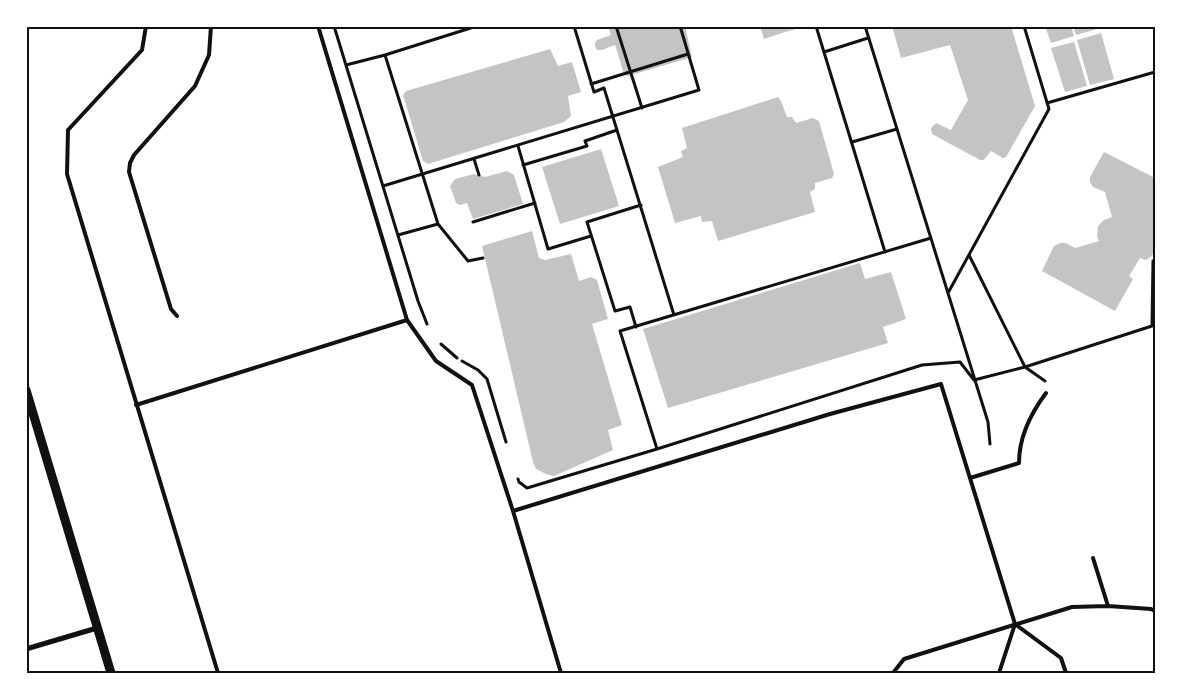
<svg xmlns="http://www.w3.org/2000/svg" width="1181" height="699" viewBox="0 0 1181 699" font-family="'Roboto Serif',serif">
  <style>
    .building { fill: #c4c4c4 }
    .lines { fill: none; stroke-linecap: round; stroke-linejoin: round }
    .path { stroke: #111; stroke-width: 3 }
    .service { stroke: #111; stroke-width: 4 }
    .minor { stroke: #111; stroke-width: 5 }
    .tertiary { stroke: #111; stroke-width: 9 }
    .neatline { fill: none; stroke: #111; stroke-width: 2 }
  </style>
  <rect width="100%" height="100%" fill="#fff"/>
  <!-- building -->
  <path class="building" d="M608,26h77l7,31 -64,19 -4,-2 -9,-29 -13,5h-5l-2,-4v-3l2,-3 14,-5z
    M760,26h41v1l-37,12z
    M892,26h119l24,80 -29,51 -3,1 -12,-7 -7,9h-4l-48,-26 -1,-6 5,-5 15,7 17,-30 -18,-55 -49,13z
    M1045,26h26l3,10 -23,7z
    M1073,26h31v1l-28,8z
    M1101,33l13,46 -24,6 -13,-45z
    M1074,42l13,44 -22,6 -14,-44z
    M550,49l8,17 14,-4 9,30 -13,4 3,20 -7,6 -136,42 -5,-3 -20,-66 3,-4z
    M778,97l3,4 6,16h5l4,6 17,-5 6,3 15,53 -2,4 -17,5v6l-5,3 5,20 -97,29 -6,-20 -10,1 -1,-6 -26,7 -17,-56 25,-10 -2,-6 6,-3 -5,-20z
    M601,149l18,57 -59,18 -18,-57z
    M1104,152l51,26v72l-3,6 -6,4 -6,-2 -11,18 4,3 -18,32 -73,-40 12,-25 6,-3h6l9,5 24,-7 -2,-5 1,-10 6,-6 8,-3 -7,-25 -12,-5 -3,-5v-5z
    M507,171l7,4 9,29 -50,15 -6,-16 -7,2 -4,-2 -6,-17 5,-7 19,-5 11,3z
    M532,231l7,27 6,2 26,-6 8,27 12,-4 6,3 11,39 -16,5 30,101 -14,5 5,20 -59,26 -8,-2 -10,-5 -3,-7 -51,-216z
    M860,263l5,16 26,-7 15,47 -23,8 5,16 -220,65 -25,-79z"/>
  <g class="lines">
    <!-- path -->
    <path class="path" d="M334,26l84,275 9,23
      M574,26l20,66 10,-4 70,227
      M616,26l26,82
      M816,26l69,226
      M865,26l123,396 2,22
      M824,52l44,-14
      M385,55l53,169
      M346,65l39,-10 92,-29
      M591,84l97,-30
      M1047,103l108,-31
      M852,142l45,-13
      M518,146l30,103 43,-13
      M474,159l5,16
      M523,165l64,-19 -2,-5 32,-11
      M383,186l316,-96 -19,-64
      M473,222l62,-19
      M398,235l40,-11 30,37 15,-3
      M969,255l56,112 20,14
      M948,293l101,-184 -25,-83
      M1152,326l1,-65
      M636,327l-6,-20 -15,4 -28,-89 54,-17
      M441,344l16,14
      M462,361l16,9 9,9 19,63
      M657,449l-37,-118 311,-93
      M518,479l1,3 8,6 130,-39 265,-84 38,-3 14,18 4,-1 47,-12 130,-42"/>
    <!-- service -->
    <path class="service" d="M146,26l-4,24 -74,80 -1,44 151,499
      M318,26l89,294 29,41 36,24 41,126 48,162
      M177,316l-6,-7 -42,-137 1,-9 4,-8 61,-69 14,-31 2,-29
      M136,405l271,-85
      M970,478l49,-15c0,-25 12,-50 27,-70
      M513,511l317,-97 111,-30 74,240
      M1093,558l15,48
      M1015,624l46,34 5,15
      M893,673l11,-14 168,-52 36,-1 43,3 4,2
      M999,673l16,-49"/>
    <!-- minor -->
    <path class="minor" d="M26,649l71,-21"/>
    <!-- tertiary -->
    <path class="tertiary" d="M26,390l85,283"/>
  </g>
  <!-- border -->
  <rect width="1181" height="699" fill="none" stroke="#ffffff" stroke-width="55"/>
  <rect x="28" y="28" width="1126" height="644" class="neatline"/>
</svg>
